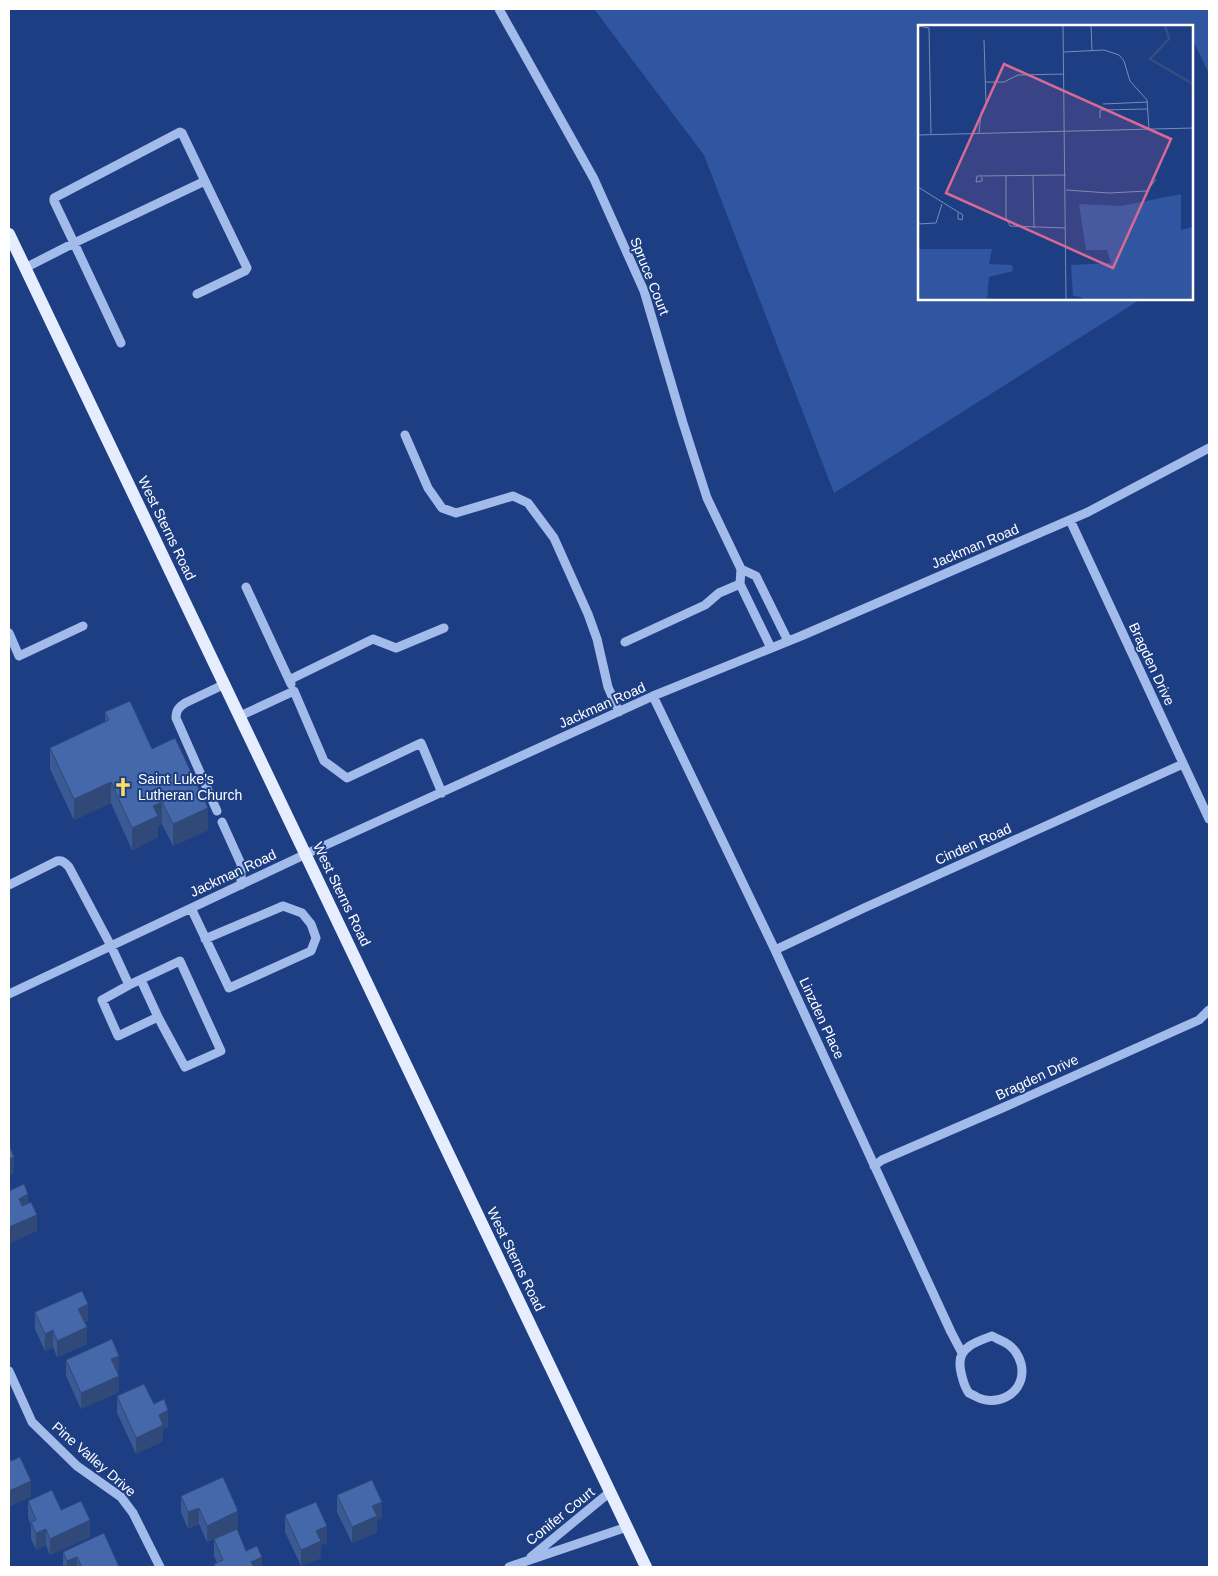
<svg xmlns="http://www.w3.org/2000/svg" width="1218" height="1576" viewBox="0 0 1218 1576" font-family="Helvetica,sans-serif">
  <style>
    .green { fill: #3056a1 }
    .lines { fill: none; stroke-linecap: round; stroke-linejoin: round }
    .minor { stroke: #a3bbea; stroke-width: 9 }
    .major { stroke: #e6edfe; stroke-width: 12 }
    .wall { fill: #3b5993 }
    .shaded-wall { fill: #304978 }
    .building { fill: #4568ab; stroke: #304978 }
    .labels { text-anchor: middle; stroke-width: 4; stroke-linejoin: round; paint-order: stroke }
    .street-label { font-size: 14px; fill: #fff; stroke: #1d3e83 }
    .poi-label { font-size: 14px; fill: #fff; stroke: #1d3e83; text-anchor: start }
    .inset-river { fill: none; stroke: #354e81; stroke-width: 2.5 }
    .inset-road { fill: none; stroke: #778bb5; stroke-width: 1 }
    .view { fill: #d76994; fill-opacity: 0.15; stroke: #d76994; stroke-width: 2.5 }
    .inset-edge { fill: none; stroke: #fff; stroke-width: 2.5 }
  </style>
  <rect width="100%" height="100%" fill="#1d3e83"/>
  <!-- green -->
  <path class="green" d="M594,9h615v65l-17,-36v-12h-273v273h222l-307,194 -130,-338z"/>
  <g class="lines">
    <!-- minor -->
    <path class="minor" d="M499,9l95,170 50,112 39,132 24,75 34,71 -1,15 31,64
      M25,268l49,-25 47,100
      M197,294l48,-23 2,-3 -42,-87 -131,62 -20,-42v-3l126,-66 2,1 23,48
      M405,435l23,53 14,20 14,5 57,-17 15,7 26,35 34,76 9,25 11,48 11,25
      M1070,520l139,299
      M741,569l15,7 32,65
      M246,587l45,97
      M9,633l10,23 64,-30
      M625,642l80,-37 14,-12 21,-9
      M289,680l84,-41 23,9 48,-20
      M653,696l122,254 176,382 11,21
      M240,716l54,-25 30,70 23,17 74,-35 21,50
      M217,811l-41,-93c0,-8 3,-11 9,-15l40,-19
      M222,822l19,42v21
      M9,885l48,-24c6,-1 8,2 12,6l42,79 18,39 -27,15 16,36 40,-19 27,50 36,-16 -41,-90 -51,24
      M191,908l38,80 82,-37 5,-13 -5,-14 -9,-11 -19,-7 -78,33
      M775,950l89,-42 319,-144
      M141,980l17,37
      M9,994l297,-140 347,-158 148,-60 287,-124 121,-64
      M874,1166l8,-6 127,-55 190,-85 10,-10
      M992,1336c5,3 12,5 17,9 8,6 13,17 13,26 0,24 -27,37 -47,25 -2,-1 -4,-2 -6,-3 -5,-6 -9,-22 -9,-29 -1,-17 18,-23 32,-28z
      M9,1371l23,51 45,44 44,31 12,16 27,54
      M531,1557l79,-65
      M509,1567l118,-40"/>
    <!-- major -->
    <path class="major" d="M9,234l637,1333"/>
  </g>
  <!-- wall -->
  <path class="wall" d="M105,712l47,37 56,81 -35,16 -11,-22 -4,2v11l-26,13 -21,-47 -37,17 -24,-51v-21l55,-26z
    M35,1312l53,9 -4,1 3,22 -30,13 -4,-10 -8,4 -10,-22z
    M66,1360l53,12 -2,1 2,19 -38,17 -15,-33z
    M117,1396l37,8 14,23 -5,2v12l-27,13 -19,-41z
    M337,1495l45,23 -5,2v12l-25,11 -15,-31z
    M181,1496l57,32 -31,14 -8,-18 -11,5 -7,-17z
    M28,1501l33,9 29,27 -40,18 -4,-10 -10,5 -5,-11v-13l-3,-9z
    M285,1515l42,28 -6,2v13l-20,8 -16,-34z
    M214,1539l32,12 16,16h-48v-3l3,-1 -3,-7z
    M63,1552l56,15h-56z"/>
  <!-- shaded-wall -->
  <path class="shaded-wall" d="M111,782v21l-37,17v-21z
    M162,802v22l-4,2v11l-26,13v-22l21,-22z
    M208,808v22l-35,16v-22z
    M14,1157v16l-5,3v13v-30z
    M28,1194v17l-9,4v-16z
    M37,1215v16l-28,13v-17z
    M88,1304v17l-10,4v-16z
    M87,1327v17l-30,13v-16z
    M53,1330v17l-8,4v-17z
    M119,1356v16l-8,4v-17z
    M119,1376v16l-38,17v-16z
    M168,1410v17l-5,2v12l-27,13v-16l23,-23z
    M31,1481v16l-22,10v-16z
    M382,1502v16l-5,2v12l-25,11v-16l20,-21z
    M199,1508v16l-11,5v-17z
    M238,1511v17l-31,14v-16z
    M90,1520v17l-40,18v-16z
    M327,1526v17l-6,2v13l-20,8v-16l15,-19z
    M46,1529v16l-10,5v-17z
    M77,1557v10h-10v-6z
    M262,1557v10h-11v-5z"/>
  <!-- building -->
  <path class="building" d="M130,701l22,48 23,-11 33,70 -35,16 -11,-22 -9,4 5,10 -26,12 -21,-46 -37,17 -24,-51 59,-28 -4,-8z
    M9,1145l5,12 -5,2z
    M24,1184l4,10 -9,5 3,7 9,-4 6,13 -28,12v-36z
    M82,1291l6,13 -10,5 9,18 -30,14 -4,-11 -8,4 -10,-22z
    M112,1339l7,17 -8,3 8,17 -38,17 -15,-33z
    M144,1384l10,20 10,-5 4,11 -9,5 4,10 -27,13 -19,-42z
    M9,1456l2,5 9,-4 11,24 -22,10z
    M223,1477l15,34 -31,15 -8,-18 -11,4 -7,-16z
    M372,1480l10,22 -10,4 5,10 -25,11 -15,-32z
    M52,1490l9,20 20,-9 9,19 -40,19 -4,-10 -10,4 -5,-11 5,-2 -8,-19z
    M316,1502l11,24 -11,5 5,10 -20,9 -16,-35z
    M237,1529l9,22 11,-5 5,11 -11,5 3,5h-39l-1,-3 9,-4 -9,-21z
    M104,1533l15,34h-37l-5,-10 -10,4 -4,-9z"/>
  <!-- icons -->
  <defs>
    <g id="church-bare" transform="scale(1.5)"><path d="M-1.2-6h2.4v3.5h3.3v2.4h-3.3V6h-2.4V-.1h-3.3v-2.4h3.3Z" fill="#fade61" stroke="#1d3e83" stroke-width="2.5" paint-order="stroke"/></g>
  </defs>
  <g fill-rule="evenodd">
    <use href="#church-bare" x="123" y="787"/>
  </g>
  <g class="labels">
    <!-- street labels -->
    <g class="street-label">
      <text transform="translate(650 276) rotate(68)" y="5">Spruce Court</text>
      <text transform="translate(167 528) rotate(64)" y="5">West Sterns Road</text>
      <text transform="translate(975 546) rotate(-23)" y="5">Jackman Road</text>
      <text transform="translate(1152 664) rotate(65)" y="5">Bragden Drive</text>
      <text transform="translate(602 705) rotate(-24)" y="5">Jackman Road</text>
      <text transform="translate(973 844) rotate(-24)" y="5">Cinden Road</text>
      <text transform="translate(233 873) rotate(-25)" y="5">Jackman Road</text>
      <text transform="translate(342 894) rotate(64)" y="5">West Sterns Road</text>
      <text transform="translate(822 1018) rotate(65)" y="5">Linzden Place</text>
      <text transform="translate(1037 1077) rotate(-25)" y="5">Bragden Drive</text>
      <text transform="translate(516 1259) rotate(64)" y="5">West Sterns Road</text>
      <text transform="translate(94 1459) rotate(41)" y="5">Pine Valley Drive</text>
      <text transform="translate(560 1516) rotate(-39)" y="5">Conifer Court</text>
    </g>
    <!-- poi labels -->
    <g class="poi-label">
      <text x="138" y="784">Saint Luke's<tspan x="138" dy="16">Lutheran Church</tspan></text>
    </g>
  </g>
  <!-- overview -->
  <g transform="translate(918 25)">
    <rect width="275" height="275" fill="#1d3e83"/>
    <path d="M263,169v36l12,-3v73h-111l-1,-3 -8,-1 -2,-31 40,-2 -4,-13h-21l-7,-46 42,2zM0,224h74l-3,15 23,1 1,6 -24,6 -2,23h-69z" fill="#3056a1"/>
    <path class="inset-river" d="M247,0l4,14 -19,20 43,25"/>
    <path class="inset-road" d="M145,0l3,275M173,0l1,26M0,1l11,2 2,106M146,27l40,-2 15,5 5,6 6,20 17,19 2,29M67,57h19l14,-7 46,-1M185,79l45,-2M182,93v-8l48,-1M61,108l2,-20 5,-9 -2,-64M0,110l275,-7M88,151v42l4,8 55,2M115,151l1,52M64,152v4l-6,1 1,-6 89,-1M0,162l45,28 -1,5 -4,-1v-6M148,165l43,3 38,-2 9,-12M0,199l18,-1 6,-19"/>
    <path class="view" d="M86,39l167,75 -58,129 -167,-75z"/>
    <rect width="275" height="275" class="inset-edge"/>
  </g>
  <!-- border -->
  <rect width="1218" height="1576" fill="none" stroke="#ffffff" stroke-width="20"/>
</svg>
